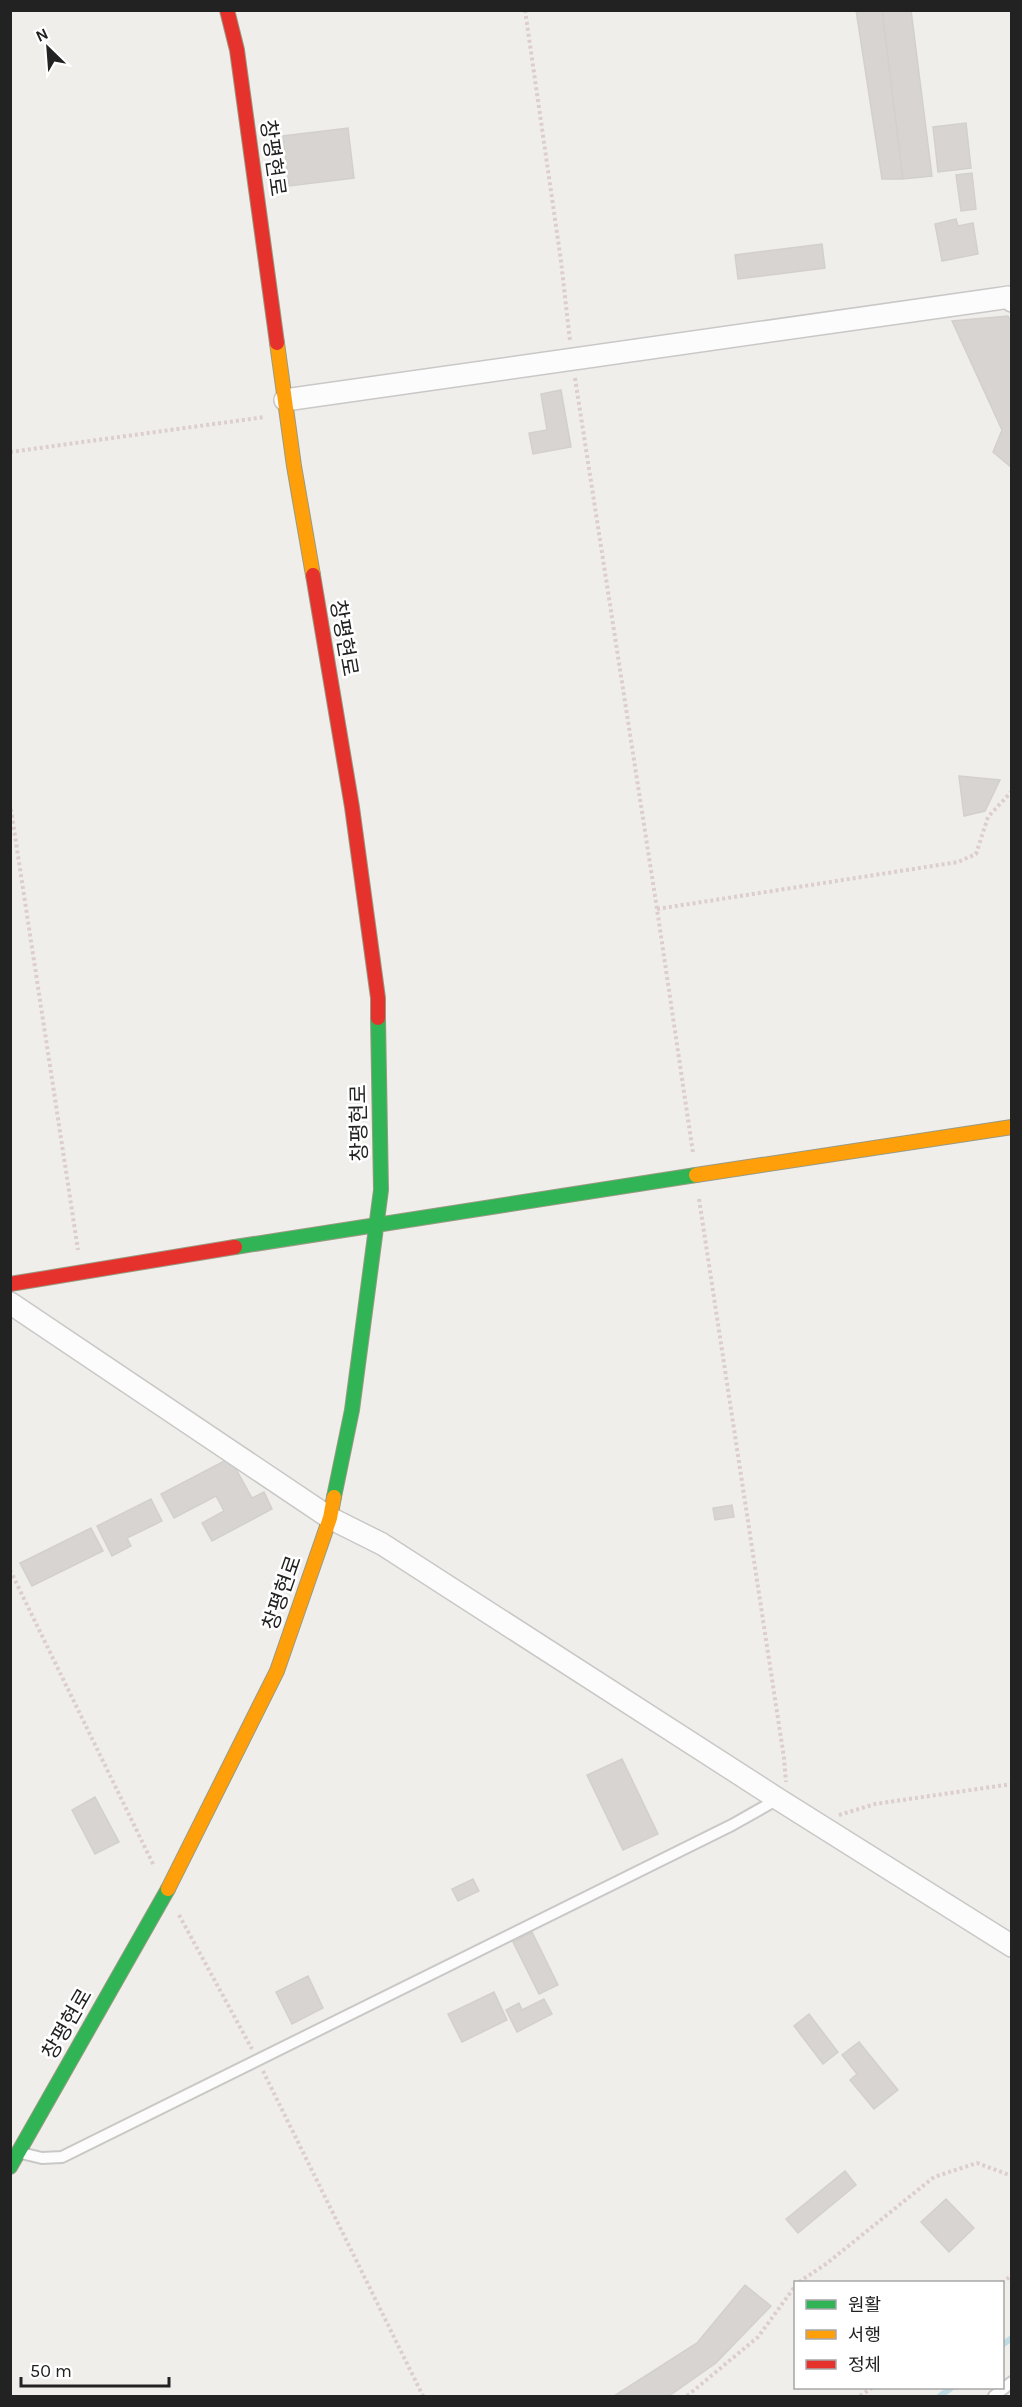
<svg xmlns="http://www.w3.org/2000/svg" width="1022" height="2407" viewBox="0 0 1022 2407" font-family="Karla,'Noto Sans KR',sans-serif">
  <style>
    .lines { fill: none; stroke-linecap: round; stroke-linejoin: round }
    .stream { stroke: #bfdbe3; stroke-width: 6 }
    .building { fill: #d7d4d2; stroke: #d3d0cc; stroke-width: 1.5 }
    .lane-casing { stroke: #c9c8c7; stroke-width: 14 }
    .street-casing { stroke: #c9c8c7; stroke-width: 24 }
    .fast-casing { stroke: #999a82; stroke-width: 16 }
    .slow-casing { stroke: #999a82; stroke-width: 16 }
    .jam-casing { stroke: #999a82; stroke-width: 16 }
    .path { stroke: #dccecd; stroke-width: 4; stroke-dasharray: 3 3; stroke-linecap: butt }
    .lane { stroke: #fdfcfc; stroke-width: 10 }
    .street { stroke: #fdfcfc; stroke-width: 21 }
    .fast { stroke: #30b455; stroke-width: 14 }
    .slow { stroke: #ff9f0a; stroke-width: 14 }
    .jam { stroke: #e5322d; stroke-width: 14 }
    .labels { text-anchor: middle; stroke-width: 5; stroke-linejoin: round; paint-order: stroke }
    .street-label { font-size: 21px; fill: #222; stroke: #fff }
  </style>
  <rect width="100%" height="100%" fill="#f0eeeb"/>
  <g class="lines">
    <!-- stream -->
    <path class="stream" d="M1002,2345l10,-7
      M940,2396l11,-8"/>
  </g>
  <!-- building -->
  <path class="building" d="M856,10h26l21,169h-21z
    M882,10h29l21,166 -29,3z
    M966,123l5,45 -33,4 -5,-45z
    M348,128l6,50 -65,8 -6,-50z
    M972,173l4,36 -15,2 -5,-36z
    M956,219l2,7 15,-3 5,31 -36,7 -7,-37z
    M822,244l3,24 -87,11 -3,-24z
    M1008,316l4,7v145l-19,-16 9,-22 -50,-109z
    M561,390l10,57 -38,7 -4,-21 18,-3 -6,-36z
    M959,776l41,4 -15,31 -21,5z
    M230,1458l22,40 12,-6 8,17 -60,32 -10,-18 22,-12 -8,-15 -42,22 -13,-24z
    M151,1499l11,22 -35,17 4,8 -19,10 -15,-30z
    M732,1505l2,12 -19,3 -2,-12z
    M91,1528l12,23 -71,35 -12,-23z
    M622,1759l36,75 -35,16 -36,-75z
    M95,1797l24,45 -24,12 -23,-44z
    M473,1879l6,12 -21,10 -6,-12z
    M532,1932l26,53 -19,9 -26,-52z
    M308,1976l15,32 -31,16 -16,-32z
    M494,1992l13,28 -45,22 -14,-28z
    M544,1999l8,15 -35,18 -11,-22 13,-7 3,7z
    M809,2014l29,38 -15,12 -29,-38z
    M859,2042l39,48 -24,19 -24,-29 7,-6 -15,-19z
    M845,2171l11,14 -58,48 -12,-14z
    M946,2199l28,29 -25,24 -28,-30z
    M745,2285l26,21 -55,57 -47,33h-55l83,-53z"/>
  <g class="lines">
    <!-- lane casing -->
    <g class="lane-casing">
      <path id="lane" d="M21,2153l21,5 20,-1 670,-332 46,-26
        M994,2396l18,-14"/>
    </g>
    <!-- street casing -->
    <g class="street-casing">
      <path id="street" d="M285,400l711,-101 13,-2 3,4
        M10,1303l320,215 52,26 396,255 234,147"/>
    </g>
    <!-- fast casing -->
    <g class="fast-casing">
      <path id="fast" d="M235,1247l461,-72
        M334,1497l18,-87 29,-220 -3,-172
        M10,2167l158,-278"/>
    </g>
    <!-- slow casing -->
    <g class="slow-casing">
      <path id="slow" d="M277,343l17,123 19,109
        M696,1175l316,-48
        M168,1889l109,-218 53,-153 4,-21"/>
    </g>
    <!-- jam casing -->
    <g class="jam-casing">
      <path id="jam" d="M227,10l10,40 40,293
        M313,575l39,232 26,191v20
        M10,1284l225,-37"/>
    </g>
    <!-- path -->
    <path class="path" d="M525,10l36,251 9,80
      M575,378l82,531 36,244
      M10,452l255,-35
      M10,803l68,447
      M657,909l301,-47 18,-8 12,-37 24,-26
      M699,1199l85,559 2,24
      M10,1570l144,296
      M839,1815l36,-11 137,-20
      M179,1915l73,134
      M263,2071l160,325
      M799,2282l27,-18 108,-87 43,-14 35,13
      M1002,2283l10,-8
      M687,2396l71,-59 38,-52
      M860,2396l12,-8"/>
    <!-- lane -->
    <use href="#lane" class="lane"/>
    <!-- street -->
    <use href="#street" class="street"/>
    <!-- fast -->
    <use href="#fast" class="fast"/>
    <!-- slow -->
    <use href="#slow" class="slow"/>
    <!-- jam -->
    <use href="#jam" class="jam"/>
  </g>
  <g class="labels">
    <!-- street labels -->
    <g class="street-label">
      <text transform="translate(273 158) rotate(82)" y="7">창평현로</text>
      <text transform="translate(344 638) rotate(80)" y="7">창평현로</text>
      <text transform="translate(359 1123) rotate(-91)" y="7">창평현로</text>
      <text transform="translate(282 1593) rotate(-71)" y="7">창평현로</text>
      <text transform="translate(67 2024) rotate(-60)" y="7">창평현로</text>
    </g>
  </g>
  <!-- border -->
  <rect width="1022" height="2407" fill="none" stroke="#222222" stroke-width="24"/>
  <!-- legend -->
  <rect x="794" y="2281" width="210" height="108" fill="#ffffff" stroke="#a7a7a7" stroke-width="1.5"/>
  <rect x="806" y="2300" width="30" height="9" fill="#30b455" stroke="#a7a7a7" stroke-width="1.5"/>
  <text x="848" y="2311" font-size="18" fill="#222222">원활</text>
  <rect x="806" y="2330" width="30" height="9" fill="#ff9f0a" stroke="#a7a7a7" stroke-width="1.5"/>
  <text x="848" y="2341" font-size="18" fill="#222222">서행</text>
  <rect x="806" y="2360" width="30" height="9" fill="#e5322d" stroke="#a7a7a7" stroke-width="1.5"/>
  <text x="848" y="2371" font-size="18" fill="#222222">정체</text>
  <!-- north arrow -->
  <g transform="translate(48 48) rotate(335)" stroke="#ffffff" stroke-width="4.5" paint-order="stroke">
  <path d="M0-4.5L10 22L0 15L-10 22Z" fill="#222222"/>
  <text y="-9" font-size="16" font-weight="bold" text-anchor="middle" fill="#222222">N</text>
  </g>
  <!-- scale -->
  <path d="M21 2377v9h148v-9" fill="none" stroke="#222222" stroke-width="3"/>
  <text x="30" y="2377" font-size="18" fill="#222222" stroke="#ffffff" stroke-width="4.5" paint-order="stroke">50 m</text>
</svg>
